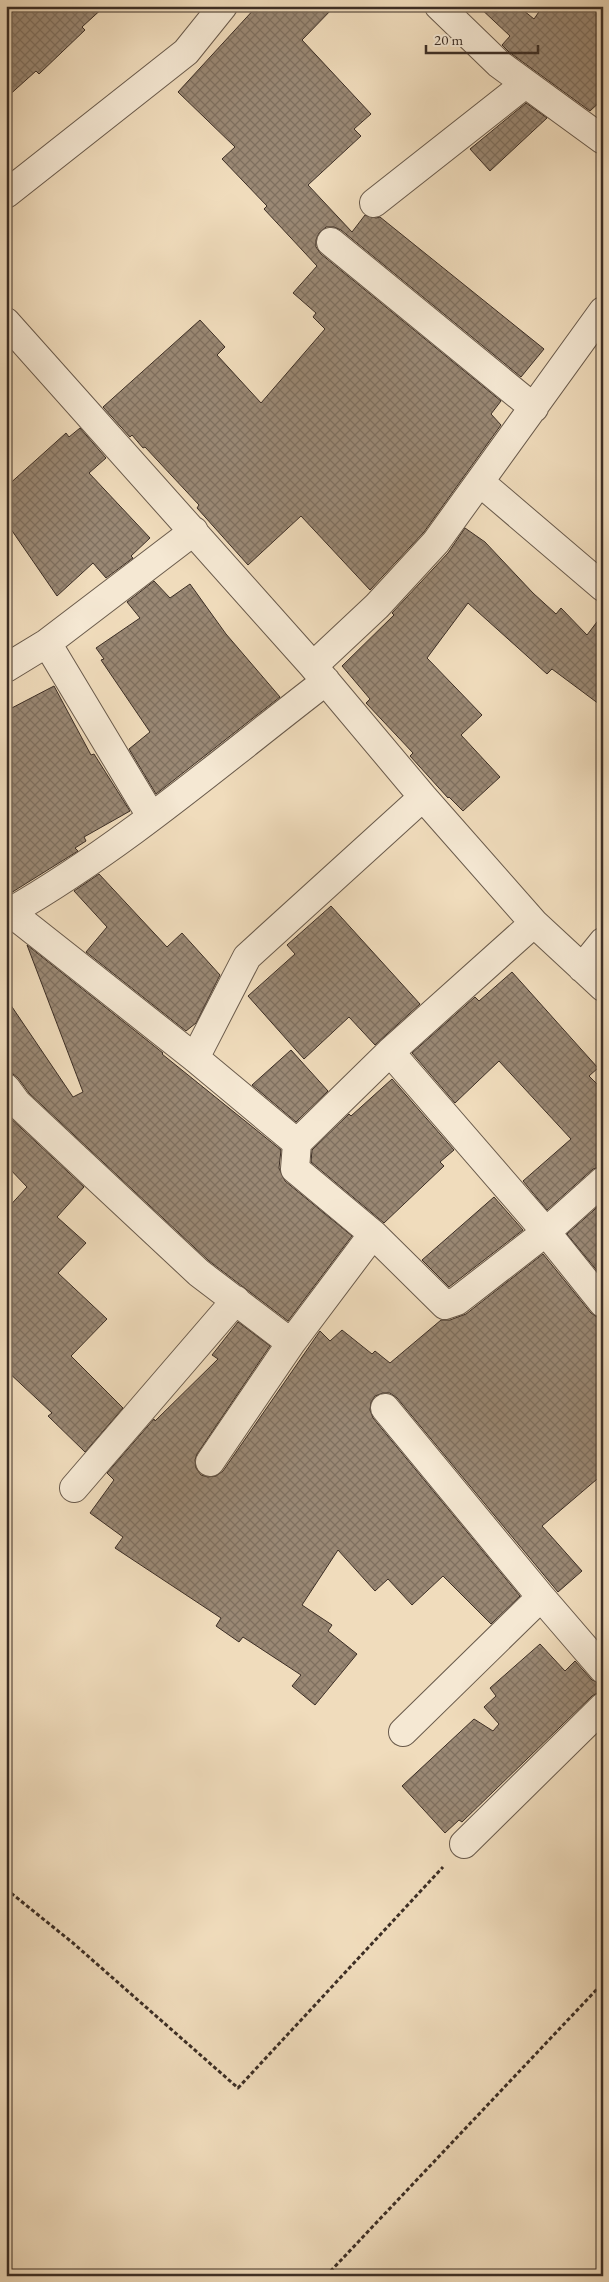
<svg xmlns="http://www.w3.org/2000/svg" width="609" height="2282" viewBox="0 0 609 2282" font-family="'EB Garamond',serif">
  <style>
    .building { fill: url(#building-cross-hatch); stroke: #3c2e25 }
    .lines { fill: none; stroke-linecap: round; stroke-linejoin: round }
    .minor-casing { stroke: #695a4b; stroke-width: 30 }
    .path { stroke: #3c2e25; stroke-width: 3; stroke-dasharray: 4 2.5; stroke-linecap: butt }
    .minor { stroke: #f5e8d3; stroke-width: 28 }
  </style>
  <defs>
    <pattern id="building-cross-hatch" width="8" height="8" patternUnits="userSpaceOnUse" patternTransform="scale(1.25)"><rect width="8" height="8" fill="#9a8874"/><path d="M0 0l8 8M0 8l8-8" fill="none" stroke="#7f705f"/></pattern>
  </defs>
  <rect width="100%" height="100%" fill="#f0dcbc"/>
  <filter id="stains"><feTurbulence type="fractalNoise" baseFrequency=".004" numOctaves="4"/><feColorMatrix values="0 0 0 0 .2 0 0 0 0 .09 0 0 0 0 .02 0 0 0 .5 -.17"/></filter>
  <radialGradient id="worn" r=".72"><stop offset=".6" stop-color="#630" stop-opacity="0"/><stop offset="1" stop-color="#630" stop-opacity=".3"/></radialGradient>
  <!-- building -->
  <path class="building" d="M6,6h99l-23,21 3,3 -46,44 -3,-3 -30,27z
    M257,6h78l-33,34 69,74 -17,15 7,7 -53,49 44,47 13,-17 11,3 4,-1 164,132 -23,28 -180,-147 -7,-3h-8l-7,6 -3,7v7l5,7 180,147 -10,13 10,11 -77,107 -54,58 -69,-74 -53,49 -51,-57 2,-3 -54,-58 -2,1 -11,-13 -2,2 -27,-30 97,-87 25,27 -8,8 44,48 64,-74 -12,-12 3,-4 -23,-20 24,-27 -53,-57 3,-3 -45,-47 13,-12 -57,-55z
    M478,6h40l16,13 9,-13h60v93l-13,12 -81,-59 -7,-7 8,-9z
    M526,103l21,15 -57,53 -20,-22z
    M80,428l26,30 -17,15 61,65 -19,18 2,2 -27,20 -13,-15 -36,33 -51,-74v-35l60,-54 3,4z
    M465,528l20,14 48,51 23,21 5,-6 26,27 16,-21v93l-51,-38 -5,5 -79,-71 -41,55 55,57 -21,20 39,42 -37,34 -14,-14 -1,1 -38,-42 3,-3 -47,-50 4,-4 -28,-33 52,-51 -2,-2 56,-60z
    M154,581l16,17 20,-14 36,50 54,63 -124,97 -27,-45 21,-17 -49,-72 3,-1 -8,-11 44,-30 -13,-16z
    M54,686l37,69 3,-1 36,57 -46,26 2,4 -11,7 3,3 -72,45v-185z
    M99,874l68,73 15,-14 38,42 -24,48 -10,8 -100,-79 21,-25 -33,-36z
    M331,906l89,98 -45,41 -26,-28 -45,42 -56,-63 47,-42 -8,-9z
    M27,945l136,108 -1,1 119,96 -2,18 6,13 67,55 -64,85 -79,-60 -180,-168 -11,-15 -5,-4 -7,-1v-75l67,99 10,-5z
    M512,972l86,96 -9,8 14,14v76l-10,3 -46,41 -24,-29 48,-42 -72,-78 -44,42 -43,-50 63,-56 4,4z
    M291,1050l37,41 -32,31 -44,-37z
    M392,1079l62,71 -14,12 4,4 -60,57 -73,-61 1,-12 37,-36 2,2z
    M6,1114l78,73 -27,30 29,26 -28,30 49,46 -36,37 52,52 -38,44 -37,-36 4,-3 -46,-43v-160l21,-23 -21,-22z
    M494,1197l29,33 -74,57 -27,-27z
    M603,1202v76l-36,-44z
    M543,1254l48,59 6,4 6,1v156l-61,52 40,45 -24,21 -161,-194 -7,-5h-7l-8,3 -4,6 -1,8 3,8 147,178 -29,28 -48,-48 -31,29 -24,-26 -13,12 -37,-41 -36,55 30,20 -4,6 29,23 -42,51 -23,-19 9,-11 -58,-38 -4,5 -23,-16 5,-8 -106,-70 8,-11 -33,-24 24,-33 -7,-7 47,-54 1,2 63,-62 -6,-4 26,-33 32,24 -73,108 -2,6 1,8 5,7 7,2 8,-1 7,-5 97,-140 10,10 12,-11 30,24 3,-3 15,12 51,-43h9l16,-6z
    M540,1644l25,27 10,-10 17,19 11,4v6l-11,6 -130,126 -3,-2 -14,13 -43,-47 72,-67 19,12 6,-7 -15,-17 12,-11 -6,-8z"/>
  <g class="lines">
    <!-- minor casing -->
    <g class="minor-casing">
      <path id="minor" d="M439,6l60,58 104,76
        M6,194l180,-142 37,-46
        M374,203l151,-119
        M331,242l203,166
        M6,322l307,344 110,131 111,126 69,64
        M481,483l122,104
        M47,643l104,173
        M313,666l64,-60 59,-64 167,-231
        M6,668l41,-25 147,-112
        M10,912c113,-65 213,-152 316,-231
        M6,914l4,-2 185,146 102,85
        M534,923l-144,129 -93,91 -2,26 78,65 72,71 12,-4 89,-69 57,-51
        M582,968l21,-26
        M390,1052l156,180 57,71
        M195,1058l52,-101 176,-160
        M6,1088l11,15 182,170 92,70
        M385,1408l156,189
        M210,1462l81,-119 82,-109
        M74,1488l162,-188
        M403,1732l138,-135 62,72
        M464,1844l139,-137"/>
    </g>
    <!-- path -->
    <path class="path" d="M6,1889l67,54 165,145 205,-221
      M326,2276l273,-289 4,-8"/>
    <!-- minor -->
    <use href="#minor" class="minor"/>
  </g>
  <!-- margin -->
  <rect width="609" height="2282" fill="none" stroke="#f0dcbc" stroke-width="25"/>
  <rect x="8" y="8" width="594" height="2267" fill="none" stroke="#3c2e25" stroke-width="2.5"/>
  <rect x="12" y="12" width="584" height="2257" fill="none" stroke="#3c2e25"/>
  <!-- scale -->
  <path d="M426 45v8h112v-8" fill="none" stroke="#3c2e25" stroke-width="2.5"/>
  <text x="434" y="45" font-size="15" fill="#3c2e25" stroke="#f5e8d3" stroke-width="4" paint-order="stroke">20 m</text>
  <rect width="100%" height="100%" filter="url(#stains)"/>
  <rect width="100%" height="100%" fill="url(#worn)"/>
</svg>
